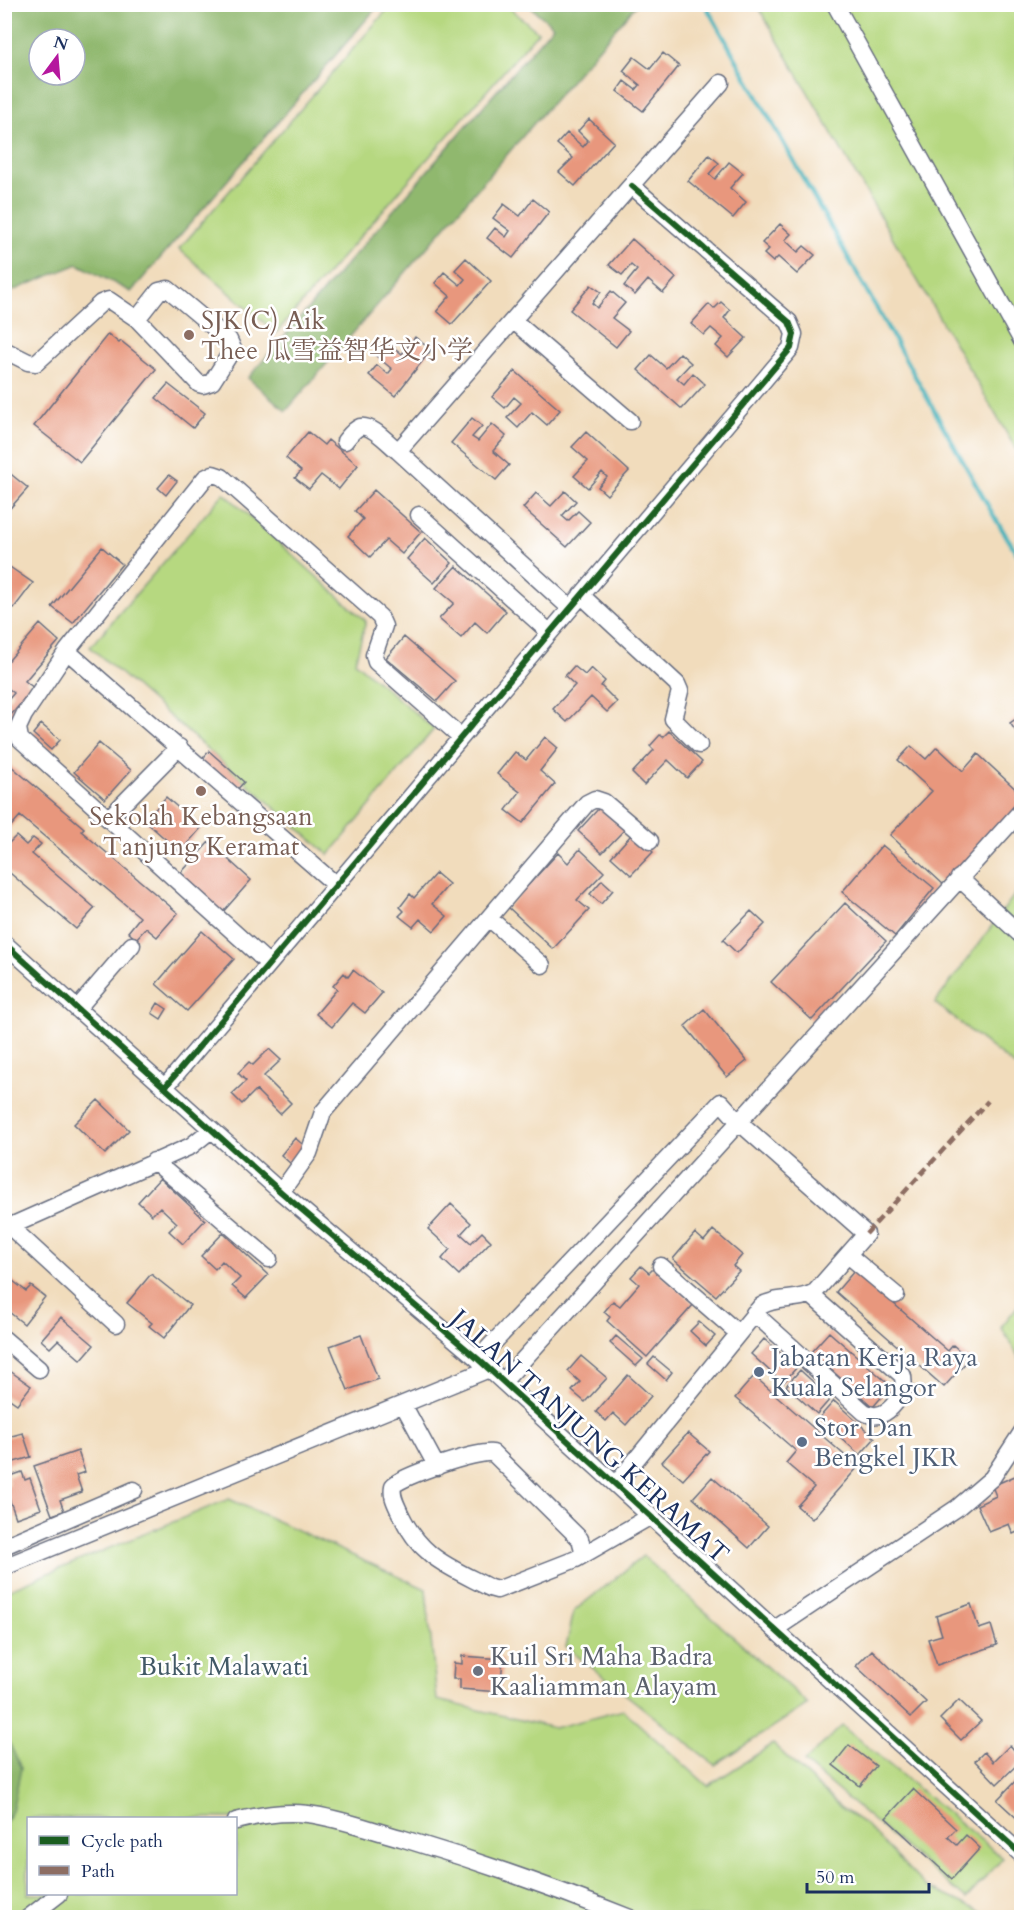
<svg xmlns="http://www.w3.org/2000/svg" width="1026" height="1922" viewBox="0 0 1026 1922" font-family="Cardo,'Noto Serif SC',serif">
  <style>
    .green { fill: #b6d880; stroke: #68846f; stroke-width: 1.5; fill-rule: evenodd }
    .forest { fill: #90b86e; stroke: #567466; stroke-width: 1.5; fill-rule: evenodd }
    .lines { fill: none; stroke-linecap: round; stroke-linejoin: round }
    .stream { stroke: #40b0b9; stroke-width: 4.5 }
    .building { fill: #e8977d }
    .minor-casing { stroke: #666c7f; stroke-width: 19 }
    .minor { stroke: #fff; stroke-width: 16 }
    .quiet { stroke: #8d6e63; stroke-width: 4.5; stroke-dasharray: 9 4.5; stroke-linecap: butt }
    .cycleway-casing { stroke: #fff; stroke-width: 10 }
    .cycleway { stroke: #1b5e20; stroke-width: 6 }
    .education-dot { fill: #8d6e63; stroke: #fff; stroke-width: 2 }
    .service-dot { fill: #5c6f8a; stroke: #fff; stroke-width: 2 }
    .worship-dot { fill: #6b7280; stroke: #fff; stroke-width: 2 }
    .labels { text-anchor: middle; stroke-width: 5; stroke-linejoin: round; paint-order: stroke }
    .education-label { font-size: 26px; fill: #785e54; stroke: #fff; text-anchor: start }
    .service-label { font-size: 26px; fill: #4e5e75; stroke: #fff; text-anchor: start }
    .street-label { font-size: 26px; fill: #1b2f5e; stroke: #fff }
    .worship-label { font-size: 26px; fill: #5b616d; stroke: #fff; text-anchor: start }
    .park-label { font-size: 26px; fill: #425966; stroke: #fff }
  </style>
  <rect width="100%" height="100%" fill="#fff"/>
  <filter id="ink" filterUnits="userSpaceOnUse"><feTurbulence type="fractalNoise" baseFrequency=".0167" numOctaves="2"/><feDisplacementMap in="SourceGraphic" scale="12" xChannelSelector="R" yChannelSelector="G"/><feConvolveMatrix kernelMatrix="1 2 1 2 8 2 1 2 1" color-interpolation-filters="sRGB"/></filter>
  <filter id="wash" filterUnits="userSpaceOnUse"><feTurbulence type="fractalNoise" baseFrequency=".008" numOctaves="4" result="noise"/><feDisplacementMap in="SourceGraphic" scale="24" xChannelSelector="R" yChannelSelector="G"/><feGaussianBlur stdDeviation="1.35" result="paint"/><feColorMatrix in="noise" values="0 0 0 0 0 0 0 0 0 0 0 0 0 0 0 0 0 1.4 0 .05"/><feComposite in="paint" operator="in"/></filter>
  <g filter="url(#wash)">
    <rect width="100%" height="100%" fill="#f1dcbc"/>
    <!-- green -->
    <path class="green" d="M392,4l114,1 32,27 -262,301 -97,-84z
      M757,5h264v453z
      M224,493l142,128 -11,41 79,67 -105,126 -239,-208z
      M1021,886v185l-86,-68z
      M1021,1302v59l-20,-34z
      M229,1499l197,90 11,111 117,28 69,-18 85,76 65,-42 68,64 23,15 61,63 67,31 -987,1v-327zM28,1818h208v76h-208z
      M643,1556l165,148 -93,61 -149,-118 8,-36z
      M842,1726l161,132 -37,41 -162,-137z"/>
    <!-- forest -->
    <path class="forest" d="M5,4h374v1l-248,287 -53,-28 -73,30zM39,39h36v36h-36z
      M528,5h108l-350,406 -38,-33 305,-352z
      M5,1734l16,34 -9,43 -7,11z"/>
    <g class="lines">
      <!-- stream -->
      <path class="stream" d="M705,4l290,514 27,43"/>
    </g>
    <g id="blocks">
      <!-- building -->
      <path class="building" d="M663,53l16,13 -36,45 -26,-20 7,-10 12,9 4,-5 -17,-14 11,-14 16,12z
        M589,119l25,23 -39,44 -16,-14 14,-14 -16,-14 10,-11 16,14 5,-6 -10,-10z
        M709,155l10,8 -10,11 6,5 14,-17 14,11 -13,15 16,14 -13,16 -45,-37z
        M533,199l16,13 -36,46 -26,-20 8,-10 11,9 4,-6 -17,-13 11,-14 16,12z
        M780,224l11,10 -6,6 13,12 6,-6 11,9 -18,19 -19,-17 -5,5 -9,-8 5,-5 -7,-6z
        M632,239l44,39 -13,15 -15,-13 -13,15 -11,-9 13,-16 -6,-5 -9,10 -13,-10z
        M466,258l25,23 -39,43 -15,-13 13,-15 -15,-13 9,-11 16,13 5,-6 -10,-9z
        M591,285l10,7 -9,11 5,5 14,-17 14,12 -13,15 17,13 -13,16 -46,-37z
        M721,302l9,8 -6,8 22,20 -18,19 -12,-11 7,-8 -12,-10 -7,7 -13,-11 18,-20 5,5z
        M108,334l11,9 2,-2 35,28 -76,93 -46,-36z
        M415,337l16,13 -36,46 -26,-21 8,-10 11,9 4,-5 -17,-14 11,-14 16,13z
        M680,353l11,10 -14,15 7,6 9,-11 12,11 -23,25 -44,-39 13,-15 15,13z
        M515,371l45,39 -13,15 -15,-13 -14,16 -11,-10 14,-15 -7,-6 -9,11 -13,-11z
        M168,384l37,29 -12,15 -37,-30z
        M472,418l10,8 -10,11 6,4 14,-17 14,12 -13,15 16,14 -13,15 -45,-37z
        M308,432l16,13 4,-5 30,25 -19,24 -18,-14 -12,14 -14,-11 6,-7 -15,-13z
        M586,432l43,39 -22,24 -9,-8 9,-10 -5,-5 -14,16 -14,-12 14,-15 -16,-14z
        M7,471l21,17 -24,27v-41z
        M169,475l8,6 -11,14 -8,-7z
        M374,490l47,42 -19,22 -16,-14 -16,17 -22,-21 15,-17 -8,-8z
        M565,491l11,10 -14,15 6,5 10,-10 12,11 -23,25 -44,-39 13,-15 15,13z
        M425,538l27,25 -18,20 -27,-24z
        M102,547l20,17 -49,59 -21,-16z
        M4,563l29,20 -19,25 -10,-7z
        M456,566l50,45 -19,22 -12,-11 -14,16 -22,-19 15,-16 -18,-15z
        M40,624l19,17 -34,40 9,7 -30,35v-26l4,3 6,-7 -10,-8v-19z
        M404,637l51,44 -18,20 -51,-43z
        M574,666l11,9 6,-7 14,13 -4,5 16,16 -10,10 -16,-15 -24,25 -14,-13 22,-24 -10,-9z
        M1022,715v25l-12,-17z
        M41,724l19,16 -9,10 -18,-16z
        M669,731l33,31 -15,16 -19,-18 -24,25 -12,-12 22,-23 -4,-4 10,-11 3,2z
        M545,737l13,11 -18,23 15,13 -32,39 -17,-13 14,-18 -23,-18 18,-22 11,8z
        M99,743l32,27 -26,29 -31,-27z
        M911,746l15,13 11,-12 26,24 15,-17 44,41v9l-77,82 -55,-51 42,-44 -34,-31z
        M209,751l35,31 -9,10 -35,-30z
        M4,760l80,68 -3,3 97,82 -21,24 -11,-9 -10,11 -8,-7 12,-15 -120,-101 -16,18z
        M166,797l35,31 -21,24 -35,-31z
        M600,807l24,23 -22,23 -24,-22z
        M632,834l21,18 -22,23 -20,-18z
        M16,836l10,9 7,-7 8,6 -9,10 63,54 -19,21 -72,-61v-20z
        M209,842l42,38 -29,33 -43,-38z
        M882,845l52,43 -39,48 -53,-44z
        M580,849l24,23 -27,28 12,10 -36,39 -45,-42 50,-54 10,10z
        M436,873l13,11 -17,20 15,12 -13,15 -14,-12 -7,8 -14,-11 5,-5 -4,-4 10,-13 4,4z
        M602,880l11,10 -12,14 -11,-10z
        M845,903l41,38 -74,79 -41,-38z
        M751,911l14,13 -28,29 -14,-13z
        M202,931l32,28 -47,52 -31,-27z
        M353,970l29,23 -17,20 -13,-10 -20,24 -16,-13 21,-25 -4,-3 11,-13 4,4z
        M158,1003l9,6 -6,10 -9,-6z
        M704,1009l43,52 -20,16 -42,-51z
        M269,1049l12,11 -17,16 27,27 -11,11 -24,-24 -14,14 -10,-10 14,-13 -8,-8 11,-11 4,3z
        M98,1100l31,30 -24,24 -31,-30z
        M295,1138l12,10 -15,17 -11,-10z
        M160,1178l45,42 -22,24 -14,-13 8,-8 -17,-16 -8,8 -14,-13z
        M451,1204l20,19 -10,11 10,9 11,-11 9,9 -32,34 -17,-16 8,-10 -22,-20z
        M713,1230l29,25 -9,11 6,5 -23,25 -43,-37 22,-26 9,8z
        M223,1233l45,42 -22,23 -14,-12 8,-8 -18,-17 -7,8 -14,-13z
        M641,1266l8,7 5,-5 40,36 -47,53 -40,-36 3,-4 -6,-5 9,-11 7,5 19,-22 -8,-7z
        M855,1270l93,81 5,-6 16,14 -25,28 -108,-95z
        M4,1274l22,17 5,-5 14,11 -21,27 -20,-16v-5l6,-6 -6,-4z
        M151,1274l39,31 -26,33 -15,-12 3,-3 -25,-20z
        M61,1317l33,28 -13,15 -23,-20 -8,8 -9,-8z
        M699,1322l16,14 -9,10 -16,-15z
        M829,1332l62,54 -18,21 -62,-55z
        M361,1335l17,44 -30,11 -18,-44z
        M616,1336l27,23 -7,7 -26,-23z
        M764,1339l33,28 -14,16 -32,-29z
        M581,1356l26,22 -22,24 -13,-11 8,-9 -12,-11z
        M654,1357l18,15 -6,8 -18,-16z
        M800,1370l31,28 -14,16 -31,-28z
        M10,1371l21,15 -14,18 -13,-9v-17z
        M628,1375l23,21 -25,29 -13,-12 -7,8 -10,-9z
        M754,1376l104,91 -46,52 -15,-13 17,-19 -28,-24 10,-12 -61,-53z
        M834,1401l41,37 -15,17 -41,-37z
        M23,1433l8,24 -27,8v-27z
        M688,1433l21,18 -26,29 -21,-18z
        M78,1451l7,21 -9,3 6,17 -22,8 4,11 -12,4 -18,-49z
        M22,1472l3,8 5,-2 11,31 -25,9 -11,-31 5,-2 -2,-8z
        M1022,1473v57l-9,4 -4,-10 -20,8 -12,-27 19,-9 -4,-10z
        M712,1477l56,49 -19,22 -56,-50z
        M971,1604l8,25 12,-4 6,20 -60,20 -9,-26 14,-4 -6,-19z
        M872,1650l54,52 -15,15 -55,-51z
        M462,1656l41,3 -3,33 -40,-3v-10h-7l1,-16 8,1z
        M959,1700l22,21 -20,19 -21,-21z
        M849,1745l27,21 -16,20 -27,-21z
        M1010,1745l12,15 -25,24 -22,-23 9,-9 9,10z
        M1022,1774v49l-25,-23z
        M913,1789l43,40 -8,8 9,8 9,-10 14,13 -28,31 -66,-61z"/>
    </g>
  </g>
  <g filter="url(#ink)">
    <use href="#blocks" fill-opacity="0" stroke="#666c7f" stroke-width="1.5"/>
    <g class="lines">
      <!-- minor casing -->
      <g class="minor-casing">
        <path id="minor" d="M835,4l187,337
          M514,321l116,100
          M4,350l24,12 8,1 65,-60 8,-3 28,19 62,65 4,1 9,-3 21,-33 -4,-9 -61,-51 -9,2 -22,28
          M345,441c4,-5 9,-12 15,-14 12,-3 29,17 38,24l172,157
          M398,451l323,-368
          M419,515l130,117
          M581,595l96,89 3,7 -7,28 26,26
          M67,651l-43,64 -6,13 2,11 249,225
          M109,818l70,-71
          M959,878l63,58
          M336,885l-269,-234 138,-173 8,-4 9,3 158,140 4,9 -10,29 2,7 85,75
          M489,918l53,47
          M4,943l277,249 197,167 544,496
          M77,1009l55,-64
          M165,1087l626,-739 3,-14 -5,-12 -157,-136
          M154,1161l115,98
          M281,1192l28,-39 14,-41 264,-309 8,-4 9,3 46,39
          M4,1221l112,103
          M4,1229l187,-83 20,-16
          M848,1255l48,40
          M661,1266l77,67
          M754,1313l110,99c19,11 32,-8 40,-23l-1,-13 -92,-81
          M4,1339l35,30
          M478,1359l243,-257 18,20 127,112 -51,58c-17,10 -38,4 -54,14l-145,178
          M503,1382l519,-572
          M404,1406l33,61
          M4,1546l130,-56
          M576,1559l5,-3 2,-6 -3,-11 -87,-86c-14,-3 -92,23 -100,33 -2,10 3,18 7,27 21,45 48,53 90,75l7,2 79,-31 75,-43
          M4,1567l485,-198
          M775,1629l182,-121 35,-30 30,-46
          M236,1821c23,-6 48,-10 72,-7 31,4 63,16 93,24 77,23 154,50 229,80
          M28,1918l31,-24"/>
      </g>
      <!-- minor -->
      <use href="#minor" class="minor"/>
      <!-- quiet -->
      <path class="quiet" d="M866,1234l122,-133"/>
      <!-- cycleway casing -->
      <g class="cycleway-casing">
        <path id="cycleway" d="M4,943l277,249 197,167 544,496
          M165,1087l626,-739 3,-14 -5,-12 -157,-136"/>
      </g>
      <!-- cycleway -->
      <use href="#cycleway" class="cycleway"/>
    </g>
  </g>
  <!-- markers -->
  <g class="education-dot">
    <circle cx="189" cy="335" r="6"/>
    <circle cx="201" cy="791" r="6"/>
  </g>
  <g class="service-dot">
    <circle cx="759" cy="1372" r="6"/>
    <circle cx="802" cy="1442" r="6"/>
  </g>
  <circle class="worship-dot" cx="478" cy="1671" r="6"/>
  <g class="labels">
    <!-- education labels -->
    <g class="education-label">
      <text x="201" y="329">SJK(C) Aik<tspan x="201" dy="30">Thee 瓜雪益智华文小学</tspan></text>
      <text x="201" y="825" text-anchor="middle">Sekolah Kebangsaan<tspan x="201" dy="30">Tanjung Keramat</tspan></text>
    </g>
    <!-- service labels -->
    <g class="service-label">
      <text x="771" y="1366">Jabatan Kerja Raya<tspan x="771" dy="30">Kuala Selangor</tspan></text>
      <text x="814" y="1436">Stor Dan<tspan x="814" dy="30">Bengkel JKR</tspan></text>
    </g>
    <!-- street labels -->
    <g class="street-label">
      <text transform="translate(590 1436) rotate(42)" y="9">JALAN TANJUNG KERAMAT</text>
    </g>
    <!-- worship labels -->
    <g class="worship-label">
      <text x="490" y="1665">Kuil Sri Maha Badra<tspan x="490" dy="30">Kaaliamman Alayam</tspan></text>
    </g>
    <!-- park labels -->
    <g class="park-label">
      <text x="224" y="1675">Bukit Malawati</text>
    </g>
  </g>
  <!-- margin -->
  <rect width="1026" height="1922" fill="none" stroke="#fff" stroke-width="24"/>
  <!-- legend -->
  <rect x="27" y="1817" width="210" height="78" fill="#ffffff" stroke="#a4acbf" stroke-width="1.5"/>
  <rect x="39" y="1836" width="30" height="9" fill="#1b5e20" stroke="#a4acbf" stroke-width="1.5"/>
  <text x="81" y="1847" font-size="18" fill="#1b2f5e">Cycle path</text>
  <rect x="39" y="1866" width="30" height="9" fill="#8d6e63" stroke="#a4acbf" stroke-width="1.5"/>
  <text x="81" y="1877" font-size="18" fill="#1b2f5e">Path</text>
  <!-- north arrow -->
  <g transform="translate(57 57) rotate(16)"><circle r="28" fill="#ffffff" stroke="#a4acbf" stroke-width="1.5"/>
  <path d="M0-4.5L10 22L0 15L-10 22Z" fill="#b5179e"/>
  <text y="-9" font-size="16" font-weight="bold" text-anchor="middle" fill="#1b2f5e">N</text>
  </g>
  <!-- scale -->
  <path d="M807 1883v9h122v-9" fill="none" stroke="#1b2f5e" stroke-width="3"/>
  <text x="816" y="1883" font-size="18" fill="#1b2f5e" stroke="#ffffff" stroke-width="4.5" paint-order="stroke">50 m</text>
</svg>
